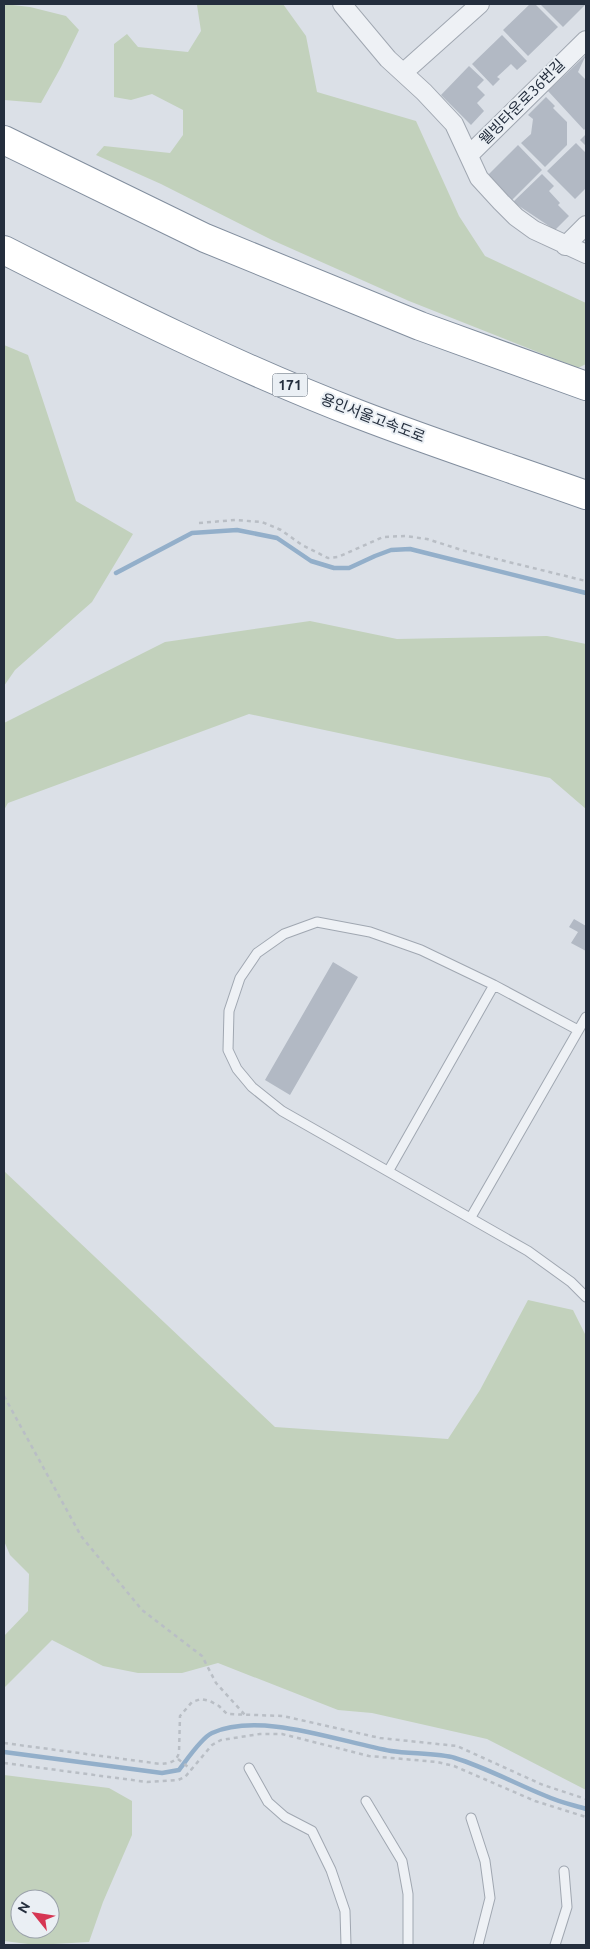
<svg xmlns="http://www.w3.org/2000/svg" width="590" height="1949" viewBox="0 0 590 1949" font-family="Ubuntu,'Noto Sans KR',sans-serif">
  <style>
    .green { fill: #c2d1bc; fill-rule: evenodd }
    .lines { fill: none; stroke-linecap: round; stroke-linejoin: round }
    .stream { stroke: #93afca; stroke-width: 4.5 }
    .building { fill: #b2b9c4 }
    .lane-casing { stroke: #a0a7b1; stroke-width: 11 }
    .street-casing { stroke: #a0a7b1; stroke-width: 20 }
    .highway-casing { stroke: #828e9e; stroke-width: 30 }
    .path { stroke: #b9bec5; stroke-width: 2.5; stroke-dasharray: 4 4; stroke-linecap: butt }
    .lane { stroke: #eef1f5; stroke-width: 9 }
    .street { stroke: #eef1f5; stroke-width: 18 }
    .highway { stroke: #fff; stroke-width: 28 }
    .labels { text-anchor: middle; stroke-width: 4; stroke-linejoin: round; paint-order: stroke }
    .shield { fill: #eaeff4; stroke: #5f6874; stroke-width: 1 }
    .shield-label { font-size: 14px; font-weight: bold; fill: #242e3d }
    .street-label { font-size: 15px; fill: #242e3d; stroke: #eaeff4 }
  </style>
  <rect width="100%" height="100%" fill="#dbe0e7"/>
  <!-- green -->
  <path class="green" d="M4,4l26,3 36,9 13,14 -18,37 -20,36 -37,-3z
    M196,4h87l23,32 11,56 99,29 43,95 26,40 101,47v61l-8,4 -169,-67 -137,-61 -111,-56 -65,-29 8,-9 66,7 13,-18v-25l-31,-16 -21,6 -17,-3v-53l13,-10 11,13 50,5 13,-21 -4,-26z
    M4,345l24,10 48,146 57,33 -41,68 -77,68 -11,16z
    M310,621l87,18 150,-3 39,8v165l-36,-31 -301,-64 -241,89 -4,7v-87l161,-81z
    M4,1171l271,256 173,12 32,-49 48,-90 45,10 13,26v454l-99,-51 -115,-26 -34,-3 -120,-47 -36,10h-44l-35,-7 -51,-26 -48,48v-52l24,-25 1,-37 -19,-19 -6,-14z
    M4,1775l105,13 23,13v34l-29,67 -14,40 -53,3 -32,-4zM20,1899h30v30h-30z"/>
  <g class="lines">
    <!-- stream -->
    <path class="stream" d="M116,573l76,-40 45,-3 40,8 34,23 23,7h15l26,-12 16,-6 19,-1 176,44
      M4,1752l158,21 17,-3c7,-9 22,-32 33,-37 48,-22 128,9 179,18 19,3 48,2 64,7 32,10 61,26 91,38 13,6 27,9 40,13"/>
  </g>
  <!-- building -->
  <path class="building" d="M530,4h5l23,23 -30,29 -25,-26z
    M540,4h46l-23,23z
    M502,35l25,26 -10,9 -6,-6 -14,13 3,2 -7,7 -21,-22z
    M586,55l-8,17 8,8v48l-2,2 -36,-39z
    M469,66l15,14 -7,7 8,8 -8,8 7,8 -13,14 -30,-30z
    M546,97l9,9 -2,2 14,14v23l-22,22 -24,-24 10,-9 2,-15 -5,-4z
    M586,134v12l-6,-6z
    M576,143l10,10v35l-11,11 -28,-28z
    M518,145l24,25 -31,31 -24,-25z
    M542,174l12,12 -5,5 11,12 -2,2 11,11 -14,14 -42,-28z
    M574,919l12,7v25l-15,-8 7,-11 -9,-5z
    M333,962l25,15 -68,118 -25,-15z"/>
  <g class="lines">
    <!-- lane casing -->
    <g class="lane-casing">
      <path id="lane" d="M578,1030l-84,-45 -73,-35 -51,-18 -53,-10 -33,12 -27,19 -17,25 -11,33 -1,39 9,19 15,18 30,24 246,140 43,31 15,15
        M389,1170l105,-185
        M471,1217l115,-200
        M249,1768l19,34 17,15 27,14 19,39 14,41 1,34
        M366,1801l36,60 6,33v51
        M471,1818l14,43 5,37 -12,47
        M555,1945l12,-38 -3,-36"/>
    </g>
    <!-- street casing -->
    <g class="street-casing">
      <path id="street" d="M342,4l46,55 36,33 30,32 25,54 22,24 15,15 18,13 52,24
        M404,72l76,-68
        M469,155l117,-115
        M565,246l21,-21"/>
    </g>
    <!-- highway casing -->
    <g class="highway-casing">
      <path id="highway" d="M4,140l201,98 215,88 166,60
        M4,250c116,59 232,117 354,164 75,29 152,54 228,81"/>
    </g>
    <!-- path -->
    <path class="path" d="M199,523l36,-3 27,2 19,8 21,15 26,13 10,-1 45,-20 22,-1 22,3 41,13 118,29
      M4,1396l77,140 61,74 60,46 14,27 29,32
      M4,1743l157,21c9,-1 15,-2 18,-11l1,-37 12,-14 9,-3 9,2 9,5 8,8 56,2 97,22 77,8 86,39 43,14
      M178,1759l14,11
      M4,1763l143,19 31,-2 7,-3 27,-32 9,-5 39,-6h22l87,22 68,6 17,4 81,35 51,16"/>
    <!-- lane -->
    <use href="#lane" class="lane"/>
    <!-- street -->
    <use href="#street" class="street"/>
    <!-- highway -->
    <use href="#highway" class="highway"/>
  </g>
  <g class="labels">
    <!-- shield labels -->
    <rect class="shield" x="272.5" y="373.5" width="35" height="23" rx="4"/>
    <g class="shield-label">
      <text x="290" y="390">171</text>
    </g>
    <!-- street labels -->
    <g class="street-label">
      <text transform="translate(522 102) rotate(-45)" y="5">웰빙타운로36번길</text>
      <text transform="translate(373 418) rotate(21)" y="5">용인서울고속도로</text>
    </g>
  </g>
  <!-- border -->
  <rect width="590" height="1949" fill="none" stroke="#242e3d" stroke-width="10"/>
  <!-- north arrow -->
  <g transform="translate(35 1914) rotate(300)"><circle r="24" fill="#eaeff4" stroke="#9ba2ab"/>
  <path d="M0-4L9 19L0 12L-9 19Z" fill="#d63653"/>
  <text y="-8" font-size="14" font-weight="bold" text-anchor="middle" fill="#242e3d">N</text>
  </g>
</svg>
